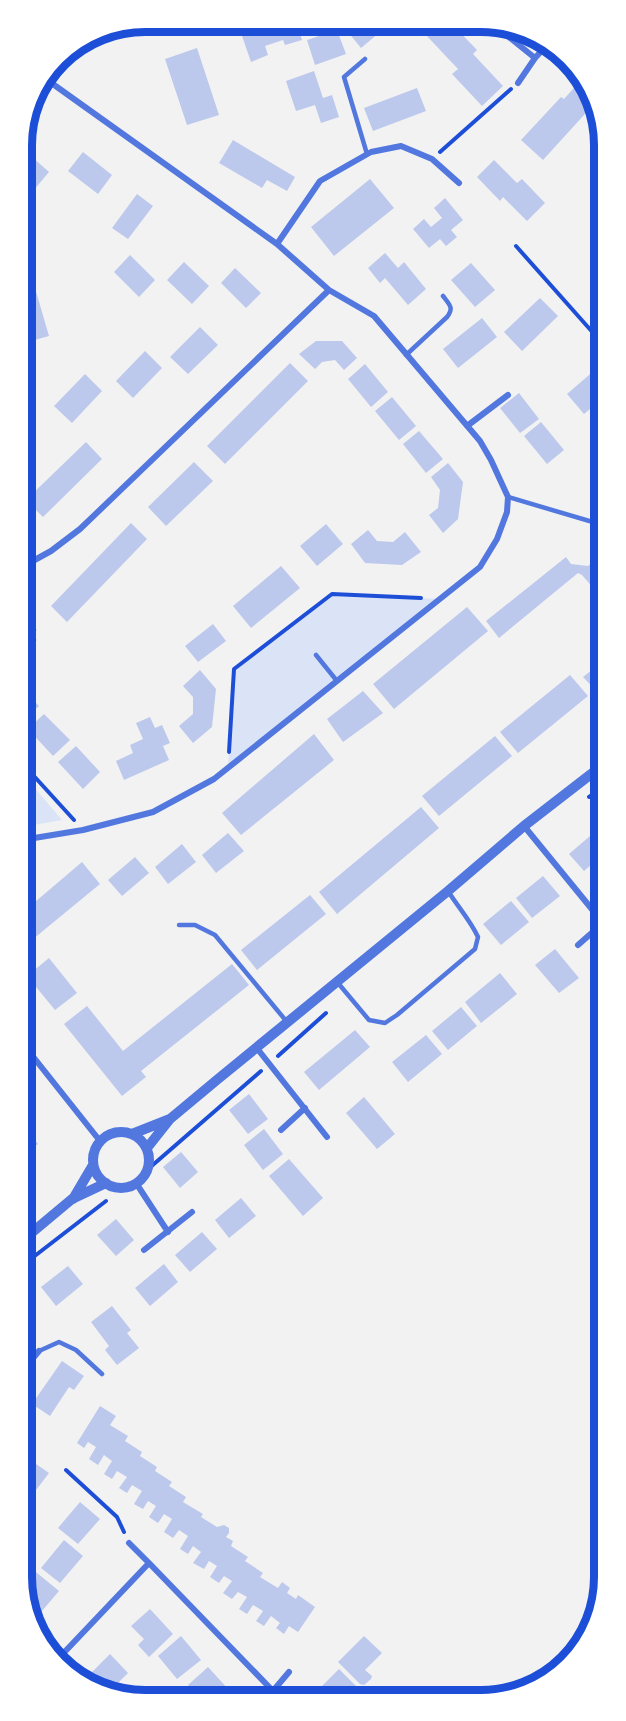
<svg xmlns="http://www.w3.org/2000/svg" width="626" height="1721" viewBox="0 0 626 1721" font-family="'IBM Plex Sans',sans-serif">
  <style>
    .green { fill: #dbe4f7 }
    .building { fill: #bdc9ec }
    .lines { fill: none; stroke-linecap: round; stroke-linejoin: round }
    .path { stroke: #1d4ed8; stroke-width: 4 }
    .service { stroke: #5277de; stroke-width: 4.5 }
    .minor { stroke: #5277de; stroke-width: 6 }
    .tertiary { stroke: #5277de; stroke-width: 10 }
    .rim { fill: none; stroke: #1d4ed8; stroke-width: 8 }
  </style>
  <rect width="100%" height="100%" fill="#f2f2f2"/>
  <!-- green -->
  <path class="green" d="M332,594l109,5 -213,169 6,-99z
    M22,773l40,47 -40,7z"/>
  <!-- building -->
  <path class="building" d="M274,22h22l6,18 -17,5 -2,-5 -18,6 3,9 -17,7 -10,-29z
    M350,22l33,1 3,4 -25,21 -17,-21z
    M412,23h24l1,2 2,-2h12l26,27 -4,4 30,32 -21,20 -30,-32 6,-5 -33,-35 -2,2z
    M337,30l9,24 -31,11 -8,-25z
    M197,48l22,67 -32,10 -22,-66z
    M314,71l9,27 9,-3 7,22 -18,6 -6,-18 -19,6 -10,-30z
    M581,80l13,24 -51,56 -22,-20 40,-43 3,2z
    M417,88l9,23 -53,20 -9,-23z
    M233,140l62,37 -8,14 -20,-11 -5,8 -43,-25z
    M83,152l29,23 -14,19 -30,-23z
    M31,156l18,16 -26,31 -2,-2v-34z
    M494,160l23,23 5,-4 23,24 -18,18 -24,-24 -3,4 -23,-24z
    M370,179l24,29 -60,48 -23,-29z
    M137,194l16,12 -25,33 -16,-11z
    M445,198l18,22 -12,10 6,7 -11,9 -6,-7 -11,9 -16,-19 11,-10 7,8 11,-9 -8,-10z
    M21,240l28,96 -25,7 -2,-7z
    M385,253l13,15 6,-6 22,27 -18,16 -23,-27 -5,5 -12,-15z
    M130,255l25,25 -16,17 -25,-25z
    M184,262l25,24 -17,18 -25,-24z
    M471,263l24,27 -20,17 -24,-27z
    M235,268l26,25 -15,15 -25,-25z
    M540,298l18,18 -36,35 -18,-19z
    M482,318l15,19 -39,31 -15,-19z
    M200,327l18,18 -30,29 -18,-17z
    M316,341h26l15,17 -13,12 -9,-10 -13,2 -7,7 -16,-15z
    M145,351l17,17 -29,30 -17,-17z
    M22,363l6,22 -6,1z
    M290,363l18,18 -83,83 -18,-18z
    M365,364l23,28 -17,15 -23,-28z
    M596,369l7,8v21l-19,16 -17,-20z
    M85,374l17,17 -30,32 -18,-17z
    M519,393l20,26 -19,14 -20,-25z
    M392,397l24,29 -17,14 -24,-29z
    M541,422l23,28 -17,14 -23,-28z
    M419,431l24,28 -17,14 -23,-29z
    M86,442l16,17 -59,58 -17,-17z
    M194,462l19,19 -47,45 -18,-19z
    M448,463l15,19 -5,37 -15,14 -14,-18 9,-7 2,-18 -9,-13z
    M131,523l16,16 -80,83 -16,-16z
    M326,524l17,20 -26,22 -17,-20z
    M368,530l9,11 16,1 12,-10 16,20 -19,13 -37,-2 -14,-19z
    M566,557l5,7 17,2 9,-8 6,6v35l-21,-24 -4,-2 -79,65 -13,-17z
    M281,566l19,22 -49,40 -18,-22z
    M467,607l21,24 -94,78 -21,-25z
    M22,615l15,15 -5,5 5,5 -15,14z
    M213,624l13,17 -28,21 -13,-16z
    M603,661v29l-4,4 -16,-17z
    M200,670l16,19 -4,38 -19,16 -14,-17 14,-12v-17l-10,-11z
    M570,675l18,21 -70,57 -18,-21z
    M22,688l17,18 -17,15z
    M363,691l20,22 -40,29 -16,-23z
    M44,714l26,26 -17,16 -25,-27z
    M150,717l5,11 7,-3 8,18 -7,3 6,14 -45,20 -8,-19 17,-8 -3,-8 13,-6 -7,-16z
    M314,734l20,26 -93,75 -19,-22z
    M495,736l17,20 -73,60 -17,-20z
    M76,746l24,26 -17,17 -25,-27z
    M421,807l18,21 -102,86 -18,-22z
    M604,824v30l-20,17 -15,-17z
    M228,833l16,18 -28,22 -14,-18z
    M182,844l14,18 -28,22 -13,-17z
    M135,857l14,16 -27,23 -14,-16z
    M82,862l18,22 -73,60 -5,-6v-25z
    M543,876l17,20 -28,22 -16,-20z
    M310,895l16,19 -69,56 -16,-20z
    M511,901l18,21 -28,23 -18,-21z
    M555,949l24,29 -20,15 -24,-28z
    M49,958l28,35 -22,17 -28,-34z
    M232,964l17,21 -108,86 5,6 -24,19 -58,-72 23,-18 36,45z
    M500,973l17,21 -36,29 -16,-21z
    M461,1007l16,19 -29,24 -16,-19z
    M355,1030l15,17 -51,43 -15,-18z
    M426,1035l16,19 -34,28 -16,-20z
    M249,1094l19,25 -20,15 -19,-24z
    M364,1097l31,37 -18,15 -31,-36z
    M23,1124l15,20 -13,10 5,6 -7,5z
    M264,1129l19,25 -20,16 -19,-25z
    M181,1152l17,20 -18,16 -17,-21z
    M289,1159l34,39 -20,18 -34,-40z
    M241,1198l15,18 -27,22 -14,-18z
    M116,1219l18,21 -18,16 -19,-21z
    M202,1232l15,17 -27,23 -15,-17z
    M164,1264l14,18 -28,24 -15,-18z
    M68,1266l15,18 -27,22 -15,-19z
    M112,1306l19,24 -4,3 12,15 -22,17 -12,-15 4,-4 -18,-24z
    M23,1319l11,13 -11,9z
    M62,1361l22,15 -10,14 -5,-3 -19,29 -18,-12z
    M100,1406l16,10 -6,9 18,11 -3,5 17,11 -2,4 17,11 -2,4 17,11 -3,4 17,11 -3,5 20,12 -2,3 16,10 7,-2 5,3v5l-3,4 7,4 -2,5 17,11 -3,4 18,12 -3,4 18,11 4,-6 8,6 -3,5 9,6 2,-4 17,12 -17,25 -9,-6 -5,8 -8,-6 4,-5 -9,-7 -7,10 -8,-5 7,-10 -10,-6 -6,9 -8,-5 8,-12 -9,-5 -6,7 -9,-6 9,-12 -8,-5 -5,7 -9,-6 7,-11 -8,-5 -5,8 -11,-6 8,-11 -8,-6 -5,8 -8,-5 8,-13 -9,-6 -6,8 -9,-6 8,-13 -8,-5 -6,9 -9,-6 7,-11 -8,-5 -5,8 -9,-5 8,-13 -10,-6 -5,8 -8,-5 8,-11 -10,-6 -5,8 -8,-5 8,-13 -8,-6 -6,10 -9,-6 7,-12 -8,-5 -4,6 -7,-5z
    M23,1455l26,18 -16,21 -10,-7z
    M80,1502l20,17 -22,25 -20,-16z
    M64,1540l19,16 -23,27 -19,-15z
    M31,1568l28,23 -23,27 -7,-6 -6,-11v-11l3,-3 -3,-2v-8z
    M150,1609l23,25 -24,23 -11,-12 6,-6 -13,-13z
    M181,1636l20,24 -24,19 -19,-23z
    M364,1636l18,17 -17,17 7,6 -1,3 -7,6 -4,-1 -22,-22z
    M110,1654l18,19 -19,19 -24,-13z
    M208,1667l22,24 -6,7h-25l-11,-13z
    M339,1669l17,17 -12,12h-26l-4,-4z"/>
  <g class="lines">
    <!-- path -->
    <path class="path" d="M440,152l71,-63
      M516,246l87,98
      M596,536l7,8
      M229,752l5,-83 98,-75 89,4
      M22,763l52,57
      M589,797l15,-10
      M278,1056l48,-43
      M147,1170l114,-99
      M23,1265l83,-64
      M66,1470l51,47 7,15"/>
    <!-- service -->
    <path class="service" d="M365,59l-21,18 23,77
      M406,355l41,-38c7,-9 3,-12 -4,-21
      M508,497l95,28
      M316,655l21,26
      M179,925h16l20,10 72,87
      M338,983l31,37 16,3 12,-8 78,-66 3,-12c-8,-17 -20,-30 -30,-46
      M39,1351l20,-9 17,8 26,24"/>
    <!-- minor -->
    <path class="minor" d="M494,25l41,33
      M518,83l17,-25 12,-13
      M277,244l43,-63 51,-29 30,-6 31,13 27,24
      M467,426l41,-31
      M22,567l29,-16 29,-22 249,-239
      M524,826l80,98
      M22,840l61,-10 70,-18 61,-33 266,-212 17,-28 10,-27 1,-15 -17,-37 -11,-19 -106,-125 -45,-26 -52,-46 -234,-167
      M578,945l25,-22
      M23,1044l77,97
      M256,1047l71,90
      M281,1130l24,-22
      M136,1183l32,49
      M144,1250l48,-38
      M23,1370l16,-19
      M129,1543l20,20
      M56,1661l93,-98 124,128
      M267,1698l22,-26"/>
    <!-- tertiary -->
    <path class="tertiary" d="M93 1160a28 28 0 1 1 56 0a28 28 0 1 1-56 0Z
      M132,1134l38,-15
      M147,1148l23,-29 48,-40 230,-188 76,-65 80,-62
      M73,1199l20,-34
      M23,1240l49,-41 34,-16"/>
  </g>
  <!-- crop -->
  <path d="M0 0H626V1721H0ZM145 32H481A113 113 0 0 1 594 145V1577A113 113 0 0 1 481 1690H145A113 113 0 0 1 32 1577V145A113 113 0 0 1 145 32Z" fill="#fff" fill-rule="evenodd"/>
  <path class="rim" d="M145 32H481A113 113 0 0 1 594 145V1577A113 113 0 0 1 481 1690H145A113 113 0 0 1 32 1577V145A113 113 0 0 1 145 32Z"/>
</svg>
